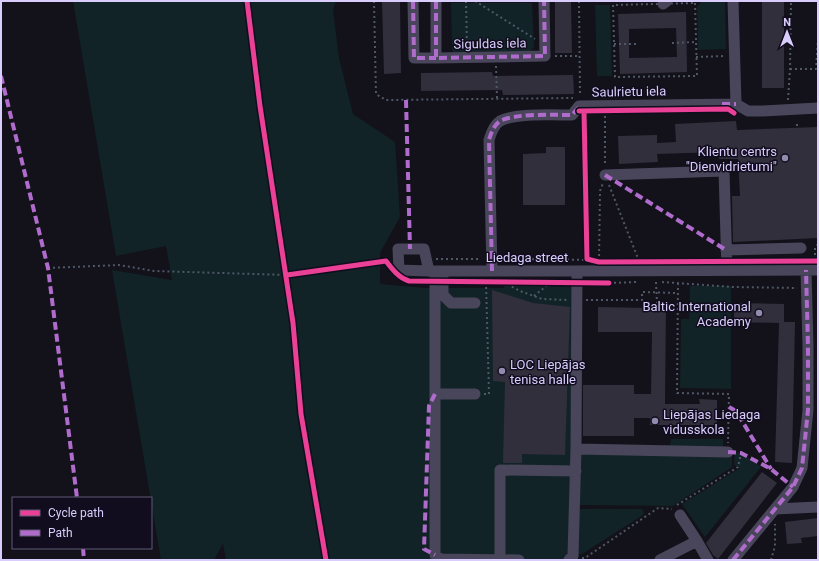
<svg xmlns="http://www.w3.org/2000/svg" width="819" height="561" viewBox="0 0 819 561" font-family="Roboto,sans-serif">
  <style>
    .green { fill: #112326 }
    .building { fill: #322f3d; fill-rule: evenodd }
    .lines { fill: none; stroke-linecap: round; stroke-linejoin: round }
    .path { stroke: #4e5866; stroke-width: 2; stroke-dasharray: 2 3; stroke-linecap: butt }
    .minor { stroke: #49465b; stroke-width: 11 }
    .quiet { stroke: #b06ccc; stroke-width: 4; stroke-dasharray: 8 4; stroke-linecap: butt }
    .cycleway-casing { stroke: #120d1e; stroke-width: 8 }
    .cycleway { stroke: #ea4096; stroke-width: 5 }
    .poi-dot { fill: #938bad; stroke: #120d1e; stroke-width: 1.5 }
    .labels { text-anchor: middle; stroke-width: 3; stroke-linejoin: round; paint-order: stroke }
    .street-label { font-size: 13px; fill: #d8cdfc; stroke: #120d1e }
    .poi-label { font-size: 13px; fill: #d8cdfc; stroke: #120d1e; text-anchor: end }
  </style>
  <rect width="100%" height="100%" fill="#13111a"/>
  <!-- green -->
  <path class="green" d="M73,1h263l-3,9 6,48 14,56 42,28 5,75 -20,36v31l45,4h79v-3l76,2 -1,167 153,2v11l-59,39 -93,-1v-26l-1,30h63l2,3 -1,3 -61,39h-3l-1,6h-352l-3,-16 -9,16h-53l-49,-290 60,10 -6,-34 -50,10z
    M702,1h23l1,48 -28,1 -1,-43z
    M451,3h81l2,44 -4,4 -77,1 -1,-3z
    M595,5h15l2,71h-15z
    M690,286h41v103l-51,-1 1,-69h8z
    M671,439h52v8l-53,-1z
    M735,452l6,1 20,14 -56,70 -23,-33 58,-36 -6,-3z"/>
  <!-- building -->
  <path class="building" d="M382,1h18l1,72 -17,1z
    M555,1h16l1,52h-17z
    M762,1h22v87h-22z
    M686,12l1,60 -67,2 -2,-60zM676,28l1,29 -48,1v-29z
    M492,72l1,4 80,-1 1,19 -71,1 -1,-5 -81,1v-18z
    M736,121l1,9 81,-3v111l-85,4 -1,-46h8l-2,-37h-19v-7l-62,2 1,8 -39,2 -1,-28 39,-1v8l19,-1 -1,-18z
    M546,147h19v58h-42v-51l23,-1z
    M492,290l41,13 37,4 -5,148 -43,-1v9h-19l2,-81 -12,-1z
    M666,303l-1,101h35l-1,-5 18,1v25h-67v-7h-16v18h-51v-51h51v9h17l1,-62h-54v-25l50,1v-4z
    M734,303l50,1v18h11l-3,141 -17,-1 4,-139 -45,-1z
    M762,472l15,11 -59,76 -5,-4 -7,-12z
    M818,518v18l-17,2 1,5 -15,1 -2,-22z"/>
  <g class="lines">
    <!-- path -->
    <path class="path" d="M374,1l2,93 10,6 187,-2
      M466,1l1,47
      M475,1l60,38
      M579,1l1,95
      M695,3l2,73 -82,1 -2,-72z
      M672,43l24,-1
      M614,44h25
      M555,56h25
      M696,57l29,-1
      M496,66l1,32
      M790,69h26l2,-30
      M788,100l2,-31 1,-68
      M605,116v49
      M797,124v3
      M609,185l30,76
      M436,259h45
      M502,259l89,1
      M815,260v-12l3,-4
      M599,261l1,-70 3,-8
      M48,268l71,-3 35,6 133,4
      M503,282l17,9 22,8 26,1
      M656,282l1,21
      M662,282l71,5 64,1
      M609,283l28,-1
      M678,283l-1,110 52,1 -1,49
      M534,296l16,-13
      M586,300h56v-8l35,1
      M484,394h5l-3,-112
      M677,505l61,-38 3,-14
      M582,558h3l73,-50 14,1
      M771,560l4,-14v-22"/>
    <!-- minor -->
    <path class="minor" d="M413,1l1,57h22
      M436,1v57l109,-2 -1,-55
      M733,1l3,103
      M663,4l4,-3
      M605,175l119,-4 3,99
      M726,250l75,-2
      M429,271l-5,-22h-26l1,21 30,1h148l241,-1
      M435,271v284l6,4 78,1
      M443,271v24l8,8h24
      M492,271l-3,-131c2,-7 5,-15 11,-19 16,-8 53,-6 72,-6l7,-9 157,-2 12,7h15l55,-3
      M435,394h40
      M576,449l152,3
      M775,509l43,-2
      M697,541l11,19
      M500,559v-89l76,1
      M569,560l4,-4 3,-107 1,-178
      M660,560l37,-19 -17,-26
      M733,560l60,-73 9,-19 6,-58v-64l-2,-76"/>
    <!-- quiet -->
    <path class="quiet" d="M413,1l1,57h22
      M436,1v57l109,-2 -1,-55
      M1,76l47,192 29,230
      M406,100l4,149
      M722,104h14
      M605,175l121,75
      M492,271l-3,-131c2,-7 5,-15 11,-19 16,-8 53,-6 72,-6l8,-9
      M435,394l-6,12 -5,143 11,6
      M729,407l7,4 35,58
      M728,452l13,1 30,16 22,18
      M83,548l1,12
      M733,560l60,-73 9,-19 6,-58v-64l-2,-76"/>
    <!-- cycleway casing -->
    <g class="cycleway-casing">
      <path id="cycleway" d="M247,1l13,105 33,217 8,91 25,146
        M579,111l149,-2 6,4
        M584,111l3,148 12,3 219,-1
        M287,275l99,-14c6,8 13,17 23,20l200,2"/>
    </g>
    <!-- cycleway -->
    <use href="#cycleway" class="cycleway"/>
  </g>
  <!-- markers -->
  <g class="poi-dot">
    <circle cx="785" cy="158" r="4"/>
    <circle cx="759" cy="313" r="4"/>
    <circle cx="502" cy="371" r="4"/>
    <circle cx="655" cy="421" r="4"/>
  </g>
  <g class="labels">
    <!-- street labels -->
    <g class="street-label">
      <text transform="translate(490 43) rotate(-1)" y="5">Siguldas iela</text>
      <text transform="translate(629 91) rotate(-1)" y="5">Saulrietu iela</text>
      <text x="527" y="262">Liedaga street</text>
    </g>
    <!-- poi labels -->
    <g class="poi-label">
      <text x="777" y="156">Klientu centrs<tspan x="777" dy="15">"Dienvidrietumi"</tspan></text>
      <text x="751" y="311">Baltic International<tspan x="751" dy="15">Academy</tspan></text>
      <text x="510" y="369" text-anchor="start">LOC Liepājas<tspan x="510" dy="15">tenisa halle</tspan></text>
      <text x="663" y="419" text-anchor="start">Liepājas Liedaga<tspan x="663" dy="15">vidusskola</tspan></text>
    </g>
  </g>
  <!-- border -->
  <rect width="819" height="561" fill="none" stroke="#d8cdfc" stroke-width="4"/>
  <!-- legend -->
  <rect x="12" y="497" width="140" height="52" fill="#120d1e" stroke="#615a77"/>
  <rect x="20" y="510" width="20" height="6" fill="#ea4096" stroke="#615a77"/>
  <text x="48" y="517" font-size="12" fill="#d8cdfc">Cycle path</text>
  <rect x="20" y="530" width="20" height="6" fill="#b06ccc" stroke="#615a77"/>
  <text x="48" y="537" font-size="12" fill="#d8cdfc">Path</text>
  <!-- north arrow -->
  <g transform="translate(787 32)" stroke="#120d1e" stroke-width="3" paint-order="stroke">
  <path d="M0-3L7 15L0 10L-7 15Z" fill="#d8cdfc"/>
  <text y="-6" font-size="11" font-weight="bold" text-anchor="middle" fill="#d8cdfc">N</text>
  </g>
</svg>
